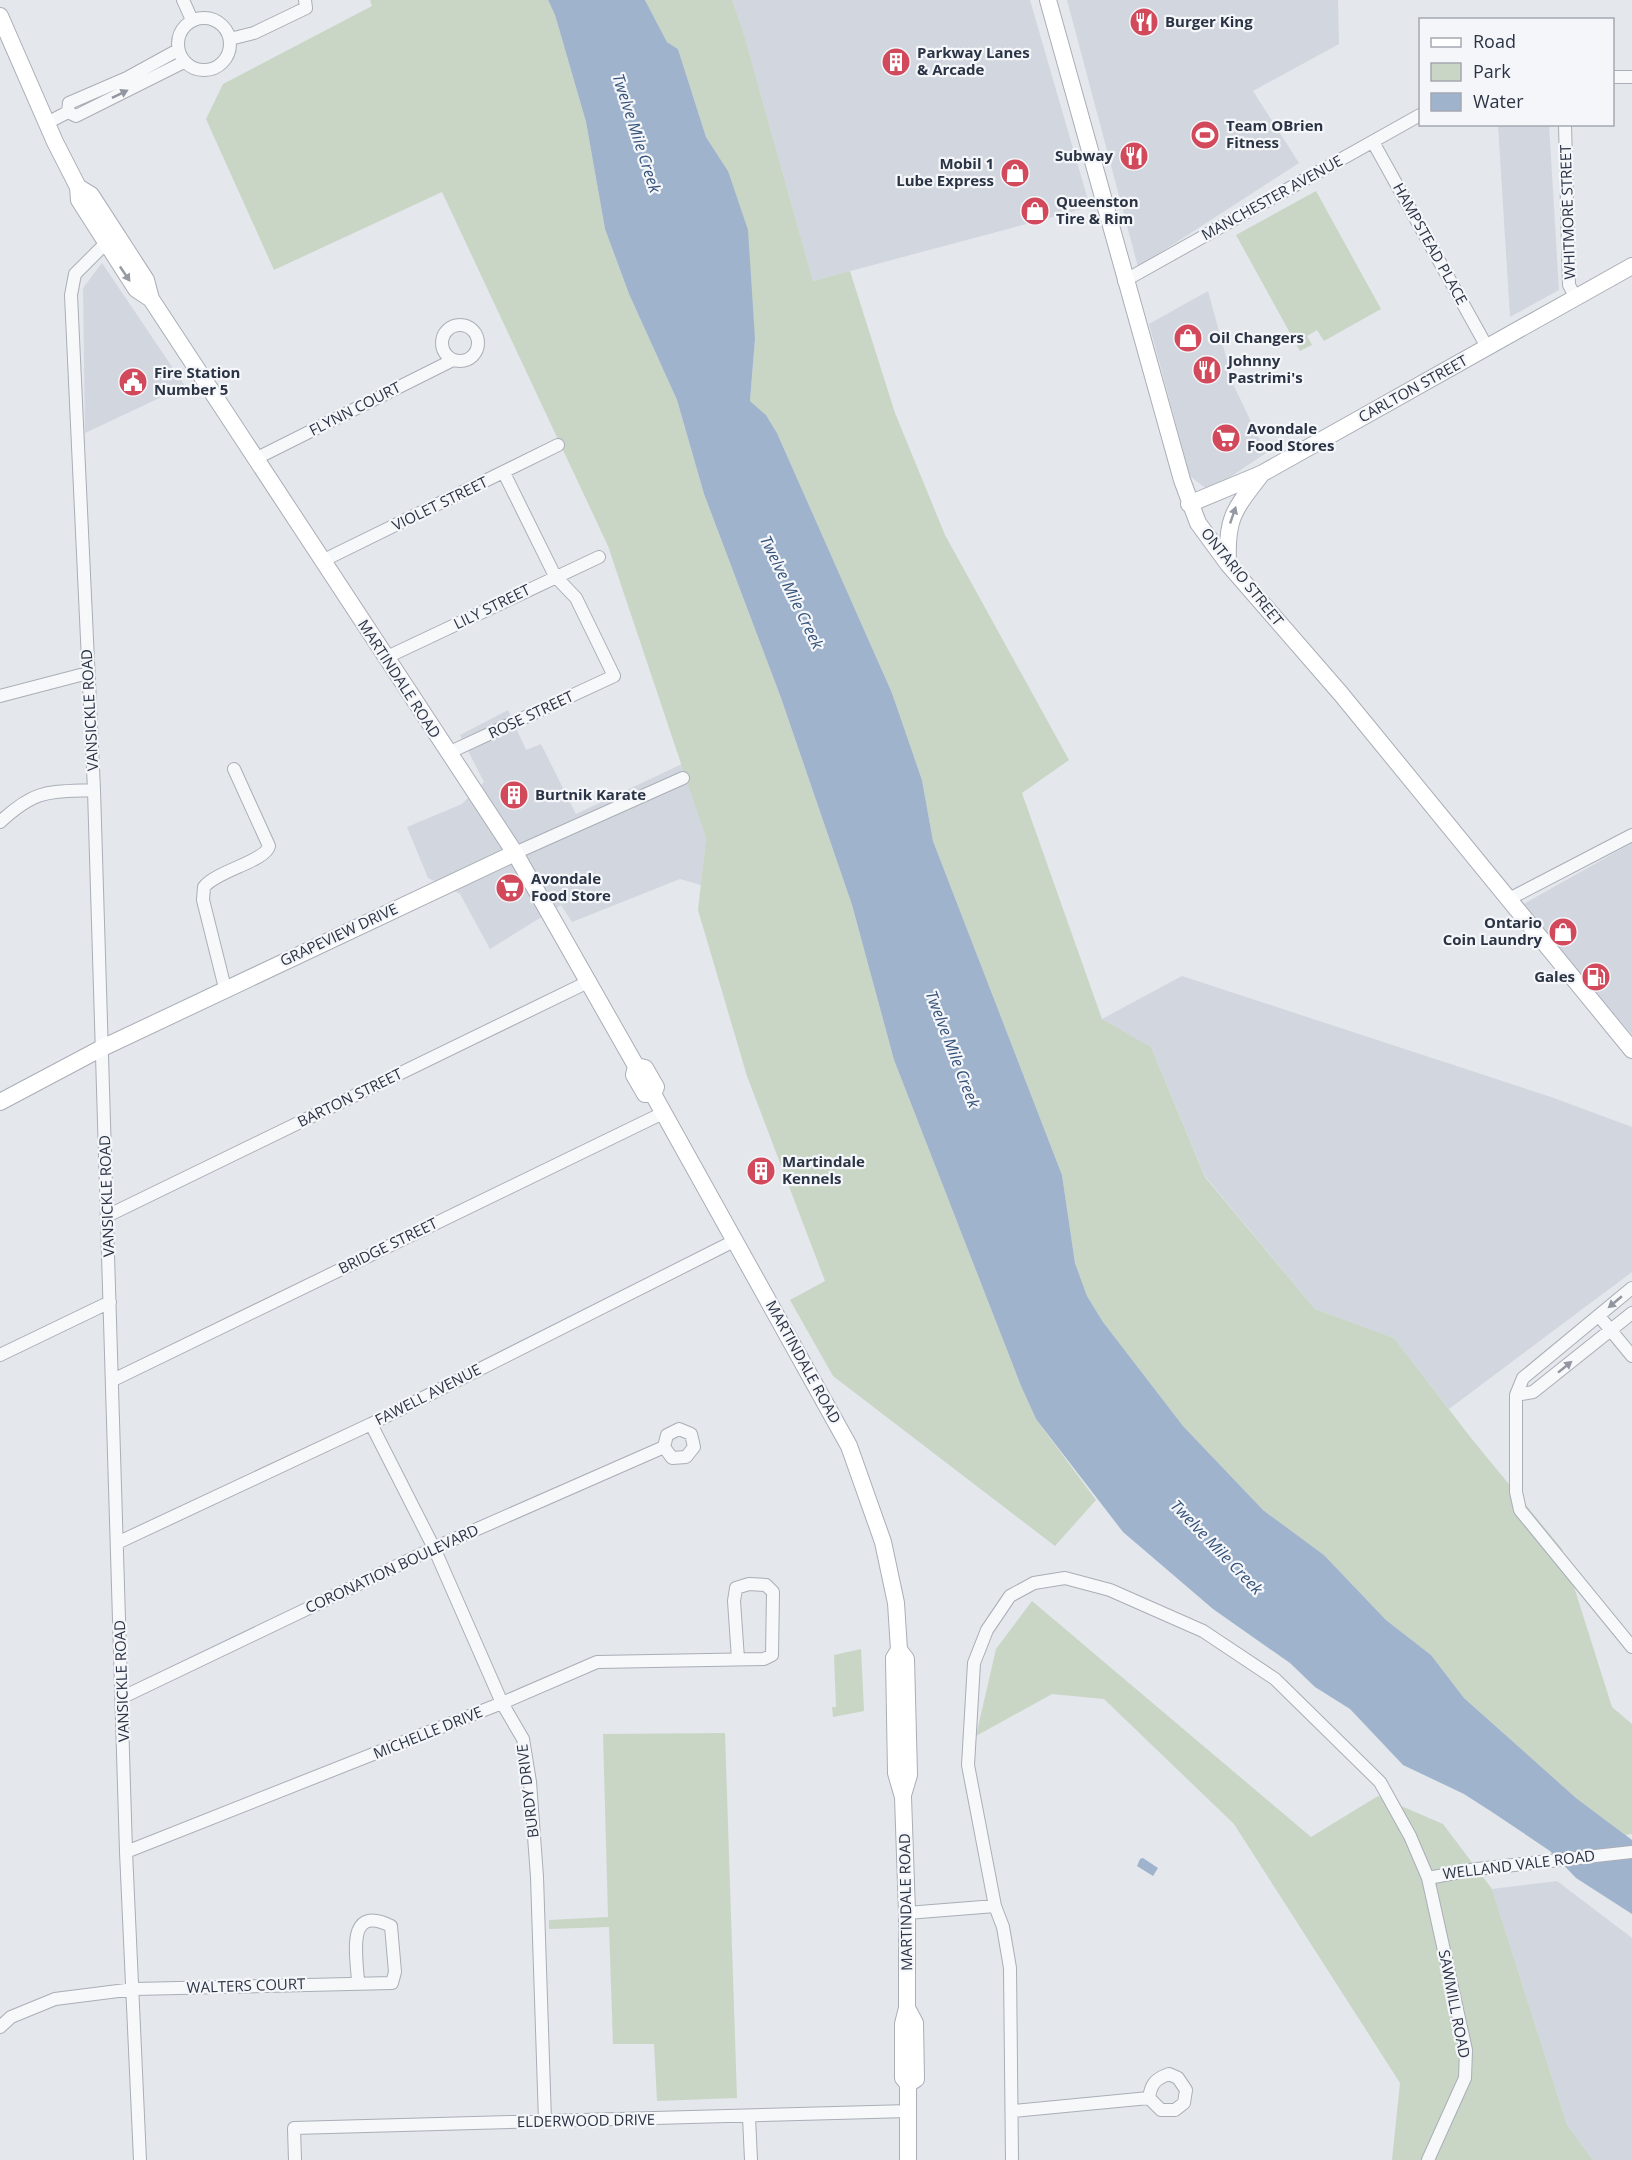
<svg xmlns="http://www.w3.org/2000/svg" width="1632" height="2160" viewBox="0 0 1632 2160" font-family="'Open Sans',sans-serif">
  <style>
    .built { fill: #d2d6de }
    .green { fill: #c9d6c5 }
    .water { fill: #9fb4cc }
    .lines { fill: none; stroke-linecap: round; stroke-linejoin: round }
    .street-casing { stroke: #a9aeb7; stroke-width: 14 }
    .secondary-casing { stroke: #a9aeb7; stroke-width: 18 }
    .street { stroke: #f7f8fa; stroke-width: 12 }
    .secondary { stroke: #fff; stroke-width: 16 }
    .oneway { fill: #9196a0 }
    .oneway2 { fill: #959aa2 }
    .labels { text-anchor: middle; stroke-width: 4.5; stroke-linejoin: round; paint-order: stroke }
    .poi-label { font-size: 15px; font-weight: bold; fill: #2b3445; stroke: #f4f6f9; text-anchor: start }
    .street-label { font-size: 15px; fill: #2b3445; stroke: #f4f6f9 }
    .water-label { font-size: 16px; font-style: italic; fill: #34527a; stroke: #f4f6f9 }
  </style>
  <rect width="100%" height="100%" fill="#e4e7ec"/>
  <!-- built -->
  <path class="built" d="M732,0h298l60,207 -277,74 -70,-250z
    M1067,0h271l1,44 -86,47 46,72 -161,104z
    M1498,125h51l10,165 -49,27z
    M102,263l83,123 -100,47 -2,-145z
    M1208,291l26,95 32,67 -57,38 -19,-15 -41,-152z
    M508,710l18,40 15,-6 35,70 106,-50 24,74 -5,47 -21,-6 -108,43 -11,-17 -71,44 -30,-55 -32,-16 -21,-51 55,-23 22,-22 -24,-47z
    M1632,843v192l-110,-130z
    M1182,976l369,121 81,30v145l-183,137 -55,-71 -79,-29 -110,-133 -54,-129 -49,-28z
    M1557,1881l75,57v222h-39l-26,-35 -75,-236z"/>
  <!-- green -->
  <path class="green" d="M370,0h178l7,15 31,107 19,107 24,65 48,106 27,94 77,204 71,207 42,155 127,326 15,33 60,81 -41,46 -222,-170 -43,-76 35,-19 -78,-205 -49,-166 8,-72 -98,-292 -166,-354 -168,78 -68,-151 17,-35 149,-78z
    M645,0h87l11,31 70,250 37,-10 45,142 50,122 124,225 -47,33 80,226 49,28 54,130 110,132 79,29 77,100 91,111 50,158 20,17v110l-7,1 -49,-37 -112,-100 -33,-43 -45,-35 -62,-65 -61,-45 -80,-84 -80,-104 -16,-26 -12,-33 -13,-88 -129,-334 -11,-61 -30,-87 -115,-260 -11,-18 -16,-14 5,-62 -27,-168 -22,-34 -28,-88 -11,-7z
    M1316,191l65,118 -57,32 -7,-11 -10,6 5,9 -12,6 -64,-116z
    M1032,1601l279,236 67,-41 65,28 49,65 75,236 26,35h-201l8,-77 -166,-259 -130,-125 -52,-5 -76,42 20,-87z
    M861,1649l3,62 -31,6 -1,-10h4l-2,-52z
    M725,1733l12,365 -80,3 -3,-57h-41l-4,-117 -60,2v-9l59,-3 -5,-183z"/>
  <!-- water -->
  <path class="water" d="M548,0h97l22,42 11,7 28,88 22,34 20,59 7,109 -5,62 16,14 11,18 115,260 30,87 11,61 129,334 13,88 12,33 16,26 80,104 80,84 61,45 62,65 45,35 33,43 112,100 56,42v74l-56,-36 -26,-27 -58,-39 -28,-18 -61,-29 -53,-56 -35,-22 -25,-24 -77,-54 -90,-77 -87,-113 -15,-33 -127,-326 -42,-155 -71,-207 -77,-204 -27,-94 -48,-106 -24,-65 -19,-107 -31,-107z
    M1143,1858l15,10 -5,8 -16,-10 3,-7z"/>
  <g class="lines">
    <!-- street casing -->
    <g class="street-casing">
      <path id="street" d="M183,0l9,20
        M178 44a26 26 0 1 1 52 0a26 26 0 1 1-52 0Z
        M230,39l24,-6 52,-25 -1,-8
        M1612,77h20
        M68,112l8,4 108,-54
        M47,123l21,-11 1,-9 58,-25 51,-28
        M1565,124l4,161 7,13
        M1373,142l114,205
        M105,244l-30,30 -4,21 23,495 32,1062 14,308
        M1124,281l296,-166
        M442 343a18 18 0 1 1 36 0a18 18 0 1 1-36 0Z
        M257,458l196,-98
        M322,561l236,-116
        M385,658l214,-101
        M0,696l88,-23
        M448,753l166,-77 -38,-78 -21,-22 -51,-103
        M0,822c36,-33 47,-30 94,-32
        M515,853l168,-75
        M1509,899l123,-64
        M225,988l-22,-88 1,-13c12,-16 62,-26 65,-41l-35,-77
        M109,1215l481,-234
        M1632,1288l-109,90 -7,17v97l4,18 112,137
        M1599,1316l33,40
        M0,1355l110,-53
        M113,1380l550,-267
        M1516,1395l17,-3 99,-79
        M371,1424l63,124 68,155 21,36 7,43 7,95 8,244
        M679,1429l12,5 3,13 -8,10 -14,1 -8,-11 3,-12z
        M117,1543l254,-119 365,-184
        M123,1697l311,-149 230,-101
        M126,1852l376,-149 95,-41 167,-3 8,-4 1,-63 -7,-7 -17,-1 -13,4 -2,13 4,58
        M1428,1878l49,-9 155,-17
        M907,1913l88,-7
        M0,2027l11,-10 44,-18 79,-10 258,-6 3,-11 -4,-46c-46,-23 -34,31 -33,56
        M1014,2111l135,-13 12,12h14l9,-7 2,-13 -8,-12 -9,-4c-14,5 -18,10 -20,24
        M749,2117l2,43
        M295,2160l-1,-32 615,-17
        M1012,2160l-2,-192 -7,-41 -8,-21 -27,-141 6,-102 13,-33 23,-34 24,-13 31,-5 45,12 93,41 72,48 105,103 30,54 18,42 38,172 -1,28 -37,82"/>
    </g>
    <!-- secondary casing -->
    <g class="secondary-casing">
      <path id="secondary" d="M1048,0l134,480 16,43 30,41 113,130 291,356
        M0,16l55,126 23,45 1,13 57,89 15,10
        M78,187l13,8 55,85 5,19 364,554 121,213 -2,9 11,19h8
        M1189,504l72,-30 371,-208
        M1228,564c-2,-45 5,-53 32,-88
        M636,1066l9,2 11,19 -3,7 196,352 34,96 13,61 3,47 -5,8 2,115 7,24 4,116v95l-4,16v54l5,6v76
        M0,1102l100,-53 415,-196
        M899,1650l7,9 3,116 -6,20
        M907,2008l8,15 1,56 -8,5"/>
    </g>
    <!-- street -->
    <use href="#street" class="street"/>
    <!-- secondary -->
    <use href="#secondary" class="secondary"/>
  </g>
  <!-- one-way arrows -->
  <defs><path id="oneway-solid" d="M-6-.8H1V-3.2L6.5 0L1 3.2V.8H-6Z" transform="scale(1.5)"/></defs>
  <g class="oneway">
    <use href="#oneway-solid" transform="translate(120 94) rotate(-26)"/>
    <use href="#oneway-solid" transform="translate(1615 1302) rotate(140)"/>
    <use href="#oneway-solid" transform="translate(1565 1367) rotate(-39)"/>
  </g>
  <g class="oneway2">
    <use href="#oneway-solid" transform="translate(125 274) rotate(56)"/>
    <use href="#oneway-solid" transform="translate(1233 515) rotate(-71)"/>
  </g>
  <!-- icons -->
  <defs>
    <g id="restaurant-disc" transform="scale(1.5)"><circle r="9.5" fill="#d1495b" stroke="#f4f6f9"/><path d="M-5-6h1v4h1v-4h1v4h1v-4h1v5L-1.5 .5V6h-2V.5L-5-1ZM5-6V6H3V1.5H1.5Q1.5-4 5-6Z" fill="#fff"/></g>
    <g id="building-disc" transform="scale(1.5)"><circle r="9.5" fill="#d1495b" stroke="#f4f6f9"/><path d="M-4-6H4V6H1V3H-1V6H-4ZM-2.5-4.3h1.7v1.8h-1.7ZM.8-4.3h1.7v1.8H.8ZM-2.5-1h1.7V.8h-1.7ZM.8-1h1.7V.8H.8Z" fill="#fff"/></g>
    <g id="stadium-disc" transform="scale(1.5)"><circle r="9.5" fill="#d1495b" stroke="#f4f6f9"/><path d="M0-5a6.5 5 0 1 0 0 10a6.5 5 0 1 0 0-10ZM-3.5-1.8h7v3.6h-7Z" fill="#fff"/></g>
    <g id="shop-disc" transform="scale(1.5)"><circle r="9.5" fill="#d1495b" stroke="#f4f6f9"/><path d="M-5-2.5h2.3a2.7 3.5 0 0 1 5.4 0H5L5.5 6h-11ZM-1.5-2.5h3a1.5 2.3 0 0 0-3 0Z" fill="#fff"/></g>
    <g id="civic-disc" transform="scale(1.5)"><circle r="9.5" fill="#d1495b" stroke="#f4f6f9"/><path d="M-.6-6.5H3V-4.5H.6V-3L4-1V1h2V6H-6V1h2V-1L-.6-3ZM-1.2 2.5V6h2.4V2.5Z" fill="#fff"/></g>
    <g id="supermarket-disc" transform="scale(1.5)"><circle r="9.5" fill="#d1495b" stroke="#f4f6f9"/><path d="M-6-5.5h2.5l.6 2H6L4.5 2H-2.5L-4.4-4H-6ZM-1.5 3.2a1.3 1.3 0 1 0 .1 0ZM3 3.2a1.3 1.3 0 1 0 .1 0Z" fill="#fff"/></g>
    <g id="fuel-disc" transform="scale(1.5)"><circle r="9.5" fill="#d1495b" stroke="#f4f6f9"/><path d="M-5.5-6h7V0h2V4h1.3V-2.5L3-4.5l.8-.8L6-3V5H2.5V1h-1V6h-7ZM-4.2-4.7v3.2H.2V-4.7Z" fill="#fff"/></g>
  </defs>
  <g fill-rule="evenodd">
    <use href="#restaurant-disc" x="1144" y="22"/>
    <use href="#building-disc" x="896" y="62"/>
    <use href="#stadium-disc" x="1205" y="135"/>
    <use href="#restaurant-disc" x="1134" y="156"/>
    <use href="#shop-disc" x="1015" y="173"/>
    <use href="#shop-disc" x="1035" y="211"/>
    <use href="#shop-disc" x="1188" y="338"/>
    <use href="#restaurant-disc" x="1207" y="370"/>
    <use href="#civic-disc" x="133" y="382"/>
    <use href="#supermarket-disc" x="1226" y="438"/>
    <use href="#building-disc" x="514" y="795"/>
    <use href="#supermarket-disc" x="510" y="888"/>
    <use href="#shop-disc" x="1563" y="932"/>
    <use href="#fuel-disc" x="1596" y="977"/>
    <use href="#building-disc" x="761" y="1171"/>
  </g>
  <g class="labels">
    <!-- poi labels -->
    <g class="poi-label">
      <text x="1165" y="27">Burger King</text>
      <text x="917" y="58">Parkway Lanes<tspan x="917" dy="17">&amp; Arcade</tspan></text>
      <text x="1226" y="131">Team OBrien<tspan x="1226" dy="17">Fitness</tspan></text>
      <text x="1113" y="161" text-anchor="end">Subway</text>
      <text x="994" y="169" text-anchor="end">Mobil 1<tspan x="994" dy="17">Lube Express</tspan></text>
      <text x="1056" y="207">Queenston<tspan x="1056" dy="17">Tire &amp; Rim</tspan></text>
      <text x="1209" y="343">Oil Changers</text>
      <text x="1228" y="366">Johnny<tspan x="1228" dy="17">Pastrimi's</tspan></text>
      <text x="154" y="378">Fire Station<tspan x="154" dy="17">Number 5</tspan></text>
      <text x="1247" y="434">Avondale<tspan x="1247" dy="17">Food Stores</tspan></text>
      <text x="535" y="800">Burtnik Karate</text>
      <text x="531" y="884">Avondale<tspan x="531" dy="17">Food Store</tspan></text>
      <text x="1542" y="928" text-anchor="end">Ontario<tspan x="1542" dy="17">Coin Laundry</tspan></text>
      <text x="1575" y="982" text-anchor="end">Gales</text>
      <text x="782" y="1167">Martindale<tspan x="782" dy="17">Kennels</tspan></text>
    </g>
    <!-- street labels -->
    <g class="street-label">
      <text transform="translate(1272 198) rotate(-29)" y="5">MANCHESTER AVENUE</text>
      <text transform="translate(1568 212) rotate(-92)" y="5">WHITMORE STREET</text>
      <text transform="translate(1430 244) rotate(61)" y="5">HAMPSTEAD PLACE</text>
      <text transform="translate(1413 389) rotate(-29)" y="5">CARLTON STREET</text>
      <text transform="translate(355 409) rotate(-27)" y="5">FLYNN COURT</text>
      <text transform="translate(440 504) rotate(-26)" y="5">VIOLET STREET</text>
      <text transform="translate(1242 577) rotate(51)" y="5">ONTARIO STREET</text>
      <text transform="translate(492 607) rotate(-26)" y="5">LILY STREET</text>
      <text transform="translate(399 679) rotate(57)" y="5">MARTINDALE ROAD</text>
      <text transform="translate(90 710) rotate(-93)" y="5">VANSICKLE ROAD</text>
      <text transform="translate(531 715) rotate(-25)" y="5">ROSE STREET</text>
      <text transform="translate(339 935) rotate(-25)" y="5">GRAPEVIEW DRIVE</text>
      <text transform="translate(350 1098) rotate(-26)" y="5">BARTON STREET</text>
      <text transform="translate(107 1196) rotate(-92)" y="5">VANSICKLE ROAD</text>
      <text transform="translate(388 1246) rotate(-26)" y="5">BRIDGE STREET</text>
      <text transform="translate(803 1362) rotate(61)" y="5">MARTINDALE ROAD</text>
      <text transform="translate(428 1395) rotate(-27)" y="5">FAWELL AVENUE</text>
      <text transform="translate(392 1569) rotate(-25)" y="5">CORONATION BOULEVARD</text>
      <text transform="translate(122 1681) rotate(-92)" y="5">VANSICKLE ROAD</text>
      <text transform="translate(428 1733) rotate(-22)" y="5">MICHELLE DRIVE</text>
      <text transform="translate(528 1791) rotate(-97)" y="5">BURDY DRIVE</text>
      <text transform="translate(1519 1865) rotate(-7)" y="5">WELLAND VALE ROAD</text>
      <text transform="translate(906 1902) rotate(-91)" y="5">MARTINDALE ROAD</text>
      <text transform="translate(246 1986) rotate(-2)" y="5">WALTERS COURT</text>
      <text transform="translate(1454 2004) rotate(79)" y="5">SAWMILL ROAD</text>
      <text transform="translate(586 2121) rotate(-1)" y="5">ELDERWOOD DRIVE</text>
    </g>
    <!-- water labels -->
    <g class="water-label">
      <text transform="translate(637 133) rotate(72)" y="6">Twelve Mile Creek</text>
      <text transform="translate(792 592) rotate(64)" y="6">Twelve Mile Creek</text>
      <text transform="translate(953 1049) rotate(69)" y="6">Twelve Mile Creek</text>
      <text transform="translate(1217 1547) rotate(46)" y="6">Twelve Mile Creek</text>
    </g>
  </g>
  <!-- legend -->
  <rect x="1419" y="18" width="195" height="108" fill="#f4f6f9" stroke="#a4a8b1" stroke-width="1.5"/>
  <rect x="1431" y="38" width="30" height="9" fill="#ffffff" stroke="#a4a8b1" stroke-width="1.5"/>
  <text x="1473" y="48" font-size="18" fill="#2b3445">Road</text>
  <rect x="1431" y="63" width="30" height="18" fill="#c9d6c5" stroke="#a4a8b1" stroke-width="1.5"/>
  <text x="1473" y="78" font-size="18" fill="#2b3445">Park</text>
  <rect x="1431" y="93" width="30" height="18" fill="#9fb4cc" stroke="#a4a8b1" stroke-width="1.5"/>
  <text x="1473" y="108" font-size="18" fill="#2b3445">Water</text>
</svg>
